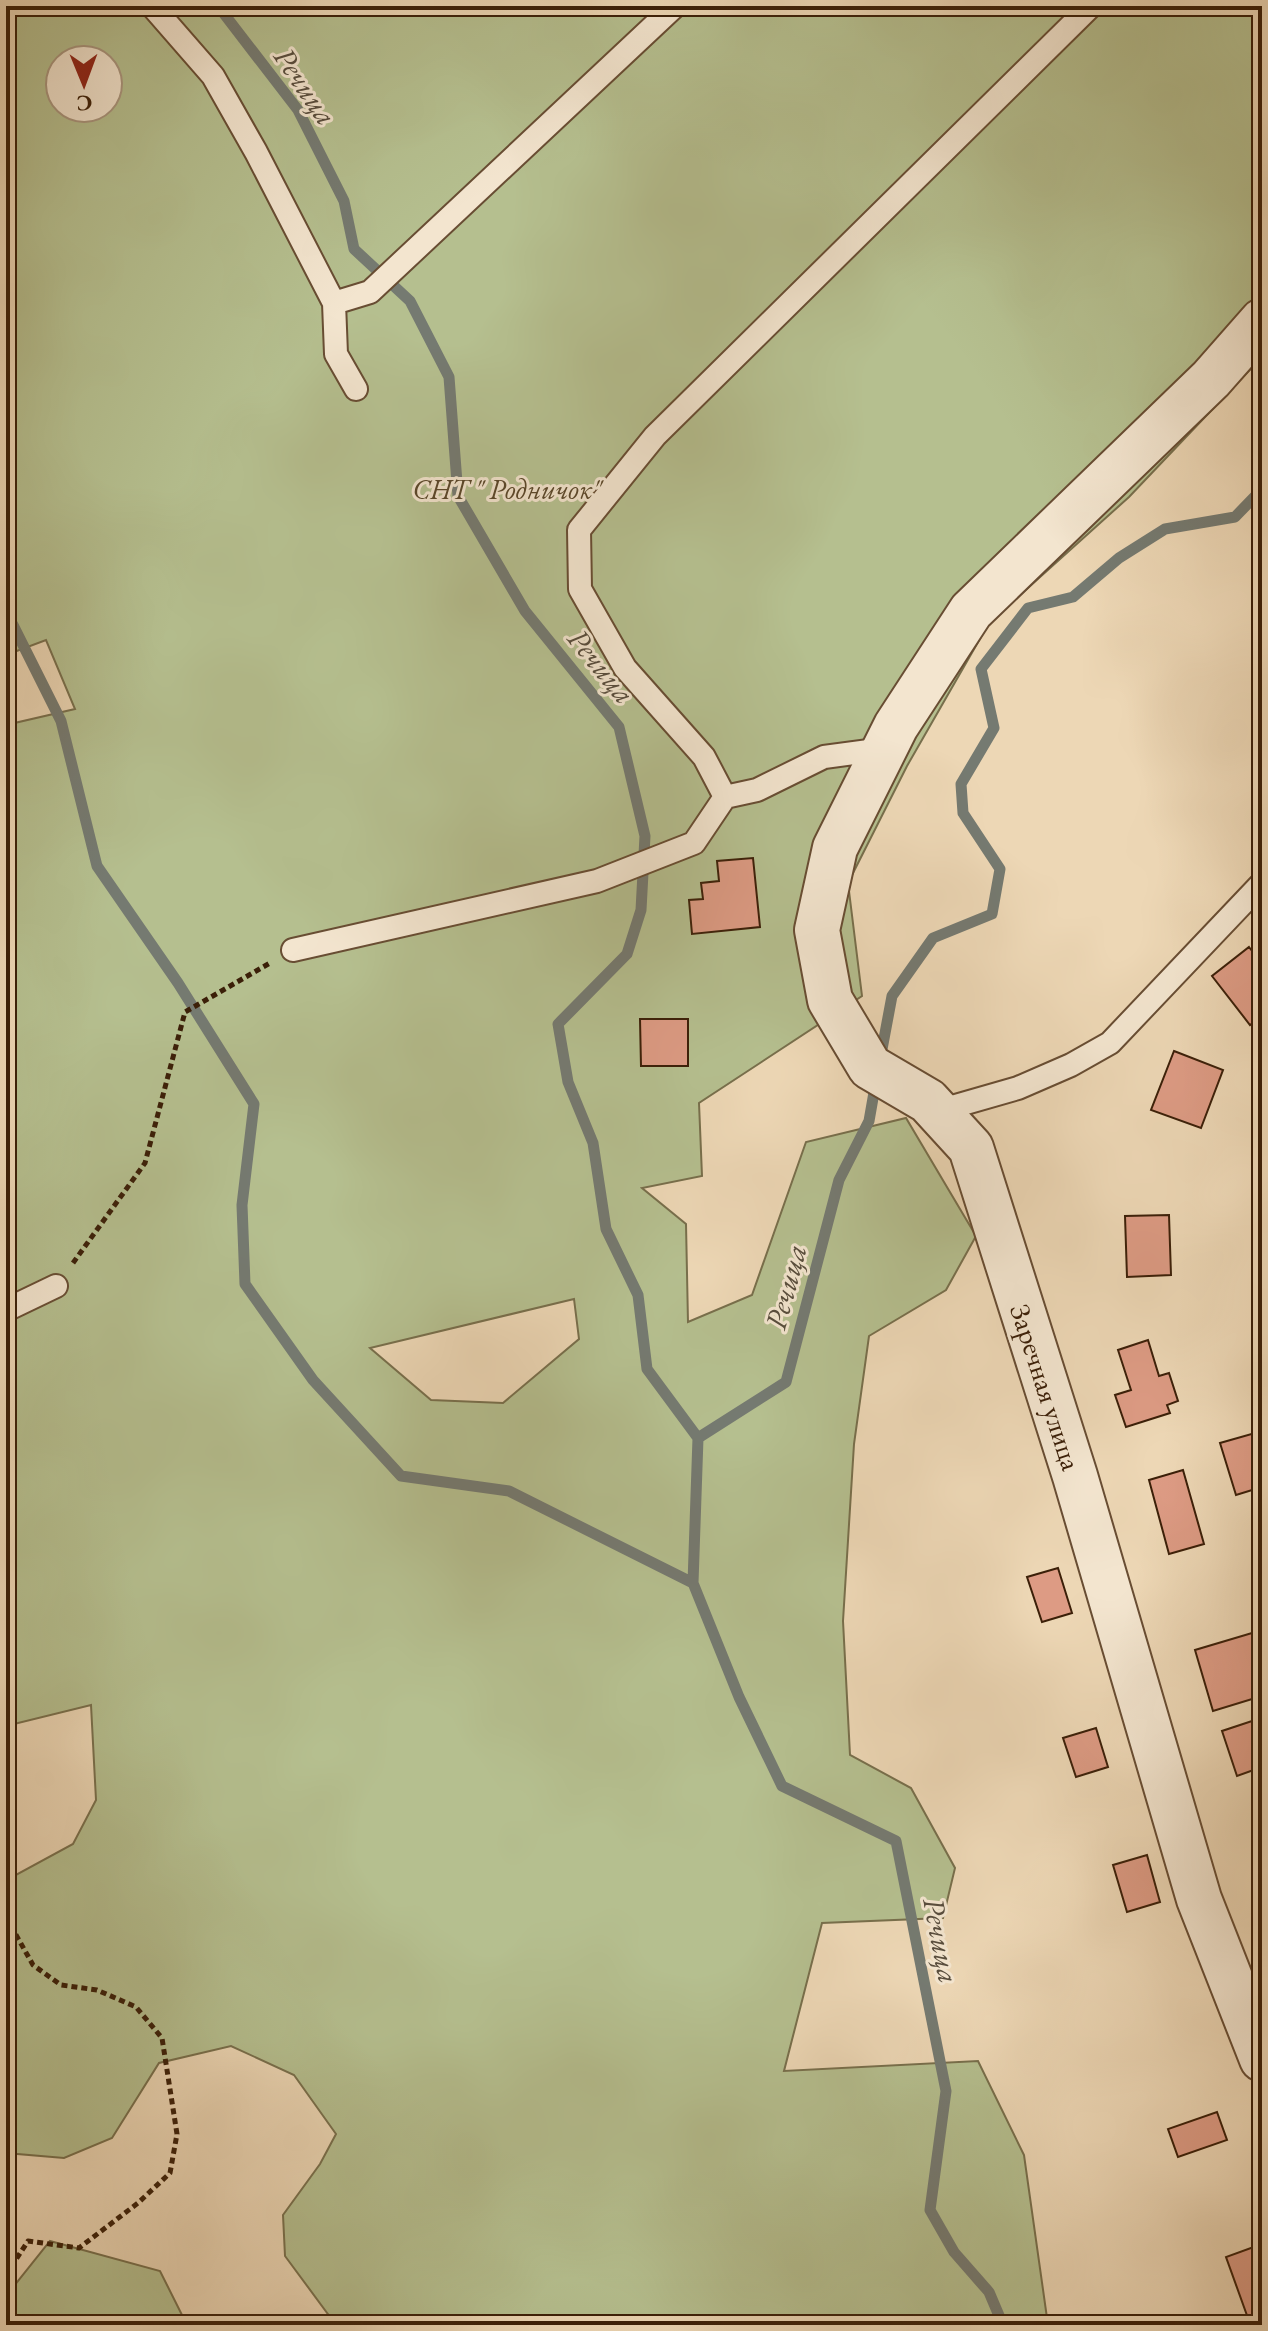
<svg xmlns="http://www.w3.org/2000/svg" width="1268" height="2331" viewBox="0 0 1268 2331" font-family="'EB Garamond',serif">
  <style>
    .green { fill: #b5bf8f; stroke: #786f4c; stroke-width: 2; fill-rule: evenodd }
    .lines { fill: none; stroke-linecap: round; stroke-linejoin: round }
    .stream { stroke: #757a71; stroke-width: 11 }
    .building { fill: #dd9b84; stroke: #3b1f08; stroke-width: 2 }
    .service-casing { stroke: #684d33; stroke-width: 26 }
    .minor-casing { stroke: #684d33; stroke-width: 48 }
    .path { stroke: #3b1f08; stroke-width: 5; stroke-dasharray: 6 4; stroke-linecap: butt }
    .service { stroke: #f3e5cf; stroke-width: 22 }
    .minor { stroke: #f3e5cf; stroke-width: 44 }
    .labels { text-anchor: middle; stroke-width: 6; stroke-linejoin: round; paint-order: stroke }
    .park-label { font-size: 28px; font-style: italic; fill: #5a472a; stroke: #f3e5cf }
    .street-label { font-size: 28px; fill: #3b1f08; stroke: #f3e5cf }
    .water-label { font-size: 30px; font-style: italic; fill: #584d3d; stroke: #f3e5cf }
  </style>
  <rect width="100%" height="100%" fill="#edd7b5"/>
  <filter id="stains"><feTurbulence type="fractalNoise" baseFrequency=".0025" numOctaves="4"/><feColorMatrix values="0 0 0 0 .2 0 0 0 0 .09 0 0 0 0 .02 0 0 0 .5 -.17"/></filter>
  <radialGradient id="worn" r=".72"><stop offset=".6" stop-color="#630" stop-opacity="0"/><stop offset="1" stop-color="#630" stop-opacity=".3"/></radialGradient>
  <!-- green -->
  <path class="green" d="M6,6h1256v351l-133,140 -140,126 -82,143 -59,117 14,113 -163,107 3,73 -60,12 44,36 2,98 64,-27 54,-153 100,-24 70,118 -30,54 -77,46 -15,108 -11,177 7,134 61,33 44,80 -12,50 -121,5 -38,148 194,-10 46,94 24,170h-712l-51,-69 -2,-41 37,-51 16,-30 -42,-59 -63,-29 -72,17 -47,75 -48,20 -58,-5v-269l6,-7 61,-33 23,-44 -5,-95 -85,21v-1012l4,10 65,-15 -29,-69 -40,15zM60,60h48v48h-48zM574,1299l5,40 -76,64 -72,-3 -61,-52z
    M50,2241l110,30 27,54h-181v-29z"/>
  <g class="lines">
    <!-- stream -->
    <path class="stream" d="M218,6l80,104 46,91 10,48 56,52 39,76 9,119 67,115 94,116 26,109 -4,74 -14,44 -69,70 10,58 25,61 13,86 32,66 9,74 51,69 -5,145 46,114 43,89 114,55 50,250 -16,119 24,42 35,40 14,33
      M6,616l7,9 48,96 36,145 81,117 76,121 -12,101 3,79 68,96 88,96 108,15 184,92
      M880,1060l12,-64 41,-58 59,-24 8,-45 -37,-56 -2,-29 33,-56 -13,-59 47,-61 45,-11 46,-39 46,-29 70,-12 27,-28
      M698,1438l88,-56 53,-202 30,-59 7,-40"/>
  </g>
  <!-- building -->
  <path class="building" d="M753,858l7,69 -68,7 -3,-34 14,-1 -2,-16 18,-2 -2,-20z
    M1249,947l13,17v22l-7,5 7,9v16l-12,9 -38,-49z
    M640,1019h48v47h-47z
    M1174,1051l49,19 -22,58 -50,-18z
    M1169,1215l2,60 -44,2 -2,-61z
    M1148,1340l11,36 10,-3 9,28 -11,4 3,8 -44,14 -11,-32 16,-5 -13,-40z
    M1262,1431v56l-26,8 -16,-52z
    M1183,1470l21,74 -35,10 -20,-74z
    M1058,1568l14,45 -30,9 -15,-45z
    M1252,1633l10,33v30l-49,15 -18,-61z
    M1258,1719l4,12v36l-25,9 -15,-45z
    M1096,1728l12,39 -32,10 -13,-39z
    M1147,1855l13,47 -33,10 -14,-47z
    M1217,2112l10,28 -49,17 -10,-28z
    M1262,2244v72l-13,5 -23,-64z"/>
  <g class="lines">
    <!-- service casing -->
    <g class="service-casing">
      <path id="service" d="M152,6l61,70 43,76 78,151 36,-11 305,-286
        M334,303l2,51 20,35
        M725,797l32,-7 67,-33 60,-8
        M293,950l304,-69 97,-38 31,-46 -21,-40 -79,-89 -45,-79 -1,-59 76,-94 436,-430
        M938,1111l80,-23 53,-23 39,-22 152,-160
        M6,1310l50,-24"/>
    </g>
    <!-- minor casing -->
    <g class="minor-casing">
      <path id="minor" d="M1262,321l-51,58 -240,232 -75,115 -61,122 -18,82 13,70 40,67 58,34 43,47 104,328 124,423 63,160"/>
    </g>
    <!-- path -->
    <path class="path" d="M73,1263l72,-100 40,-151 85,-49
      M6,1917l27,48 28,20 36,5 39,17 26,31 15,96 -7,39 -32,30 -59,45 -51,-7 -22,34"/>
    <!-- service -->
    <use href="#service" class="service"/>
    <!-- minor -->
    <use href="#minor" class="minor"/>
  </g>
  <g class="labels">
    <!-- park labels -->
    <g class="park-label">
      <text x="507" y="499">СНТ " Родничок"</text>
    </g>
    <!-- street labels -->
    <g class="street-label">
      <text transform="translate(1046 1387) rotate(72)" y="10">Заречная улица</text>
    </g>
    <!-- water labels -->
    <g class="water-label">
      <text transform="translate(305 86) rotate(56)" y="10">Речица</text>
      <text transform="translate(601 666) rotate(51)" y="10">Речица</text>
      <text transform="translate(786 1287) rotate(-75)" y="10">Речица</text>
      <text transform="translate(941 1940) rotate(79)" y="10">Речица</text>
    </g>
  </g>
  <!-- margin -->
  <rect width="1268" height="2331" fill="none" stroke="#edd7b5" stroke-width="32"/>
  <rect x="8" y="8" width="1252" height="2315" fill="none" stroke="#3b1f08" stroke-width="4"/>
  <rect x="16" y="16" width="1236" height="2299" fill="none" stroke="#3b1f08" stroke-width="2"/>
  <!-- north arrow -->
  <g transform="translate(84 84) rotate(179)"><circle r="38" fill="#f3e5cf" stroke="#a9967f" stroke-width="2"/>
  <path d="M0-6L14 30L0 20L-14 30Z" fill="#8f2418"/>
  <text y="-12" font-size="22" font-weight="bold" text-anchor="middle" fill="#3b1f08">С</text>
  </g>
  <rect width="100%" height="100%" filter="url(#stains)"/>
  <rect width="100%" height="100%" fill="url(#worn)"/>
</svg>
